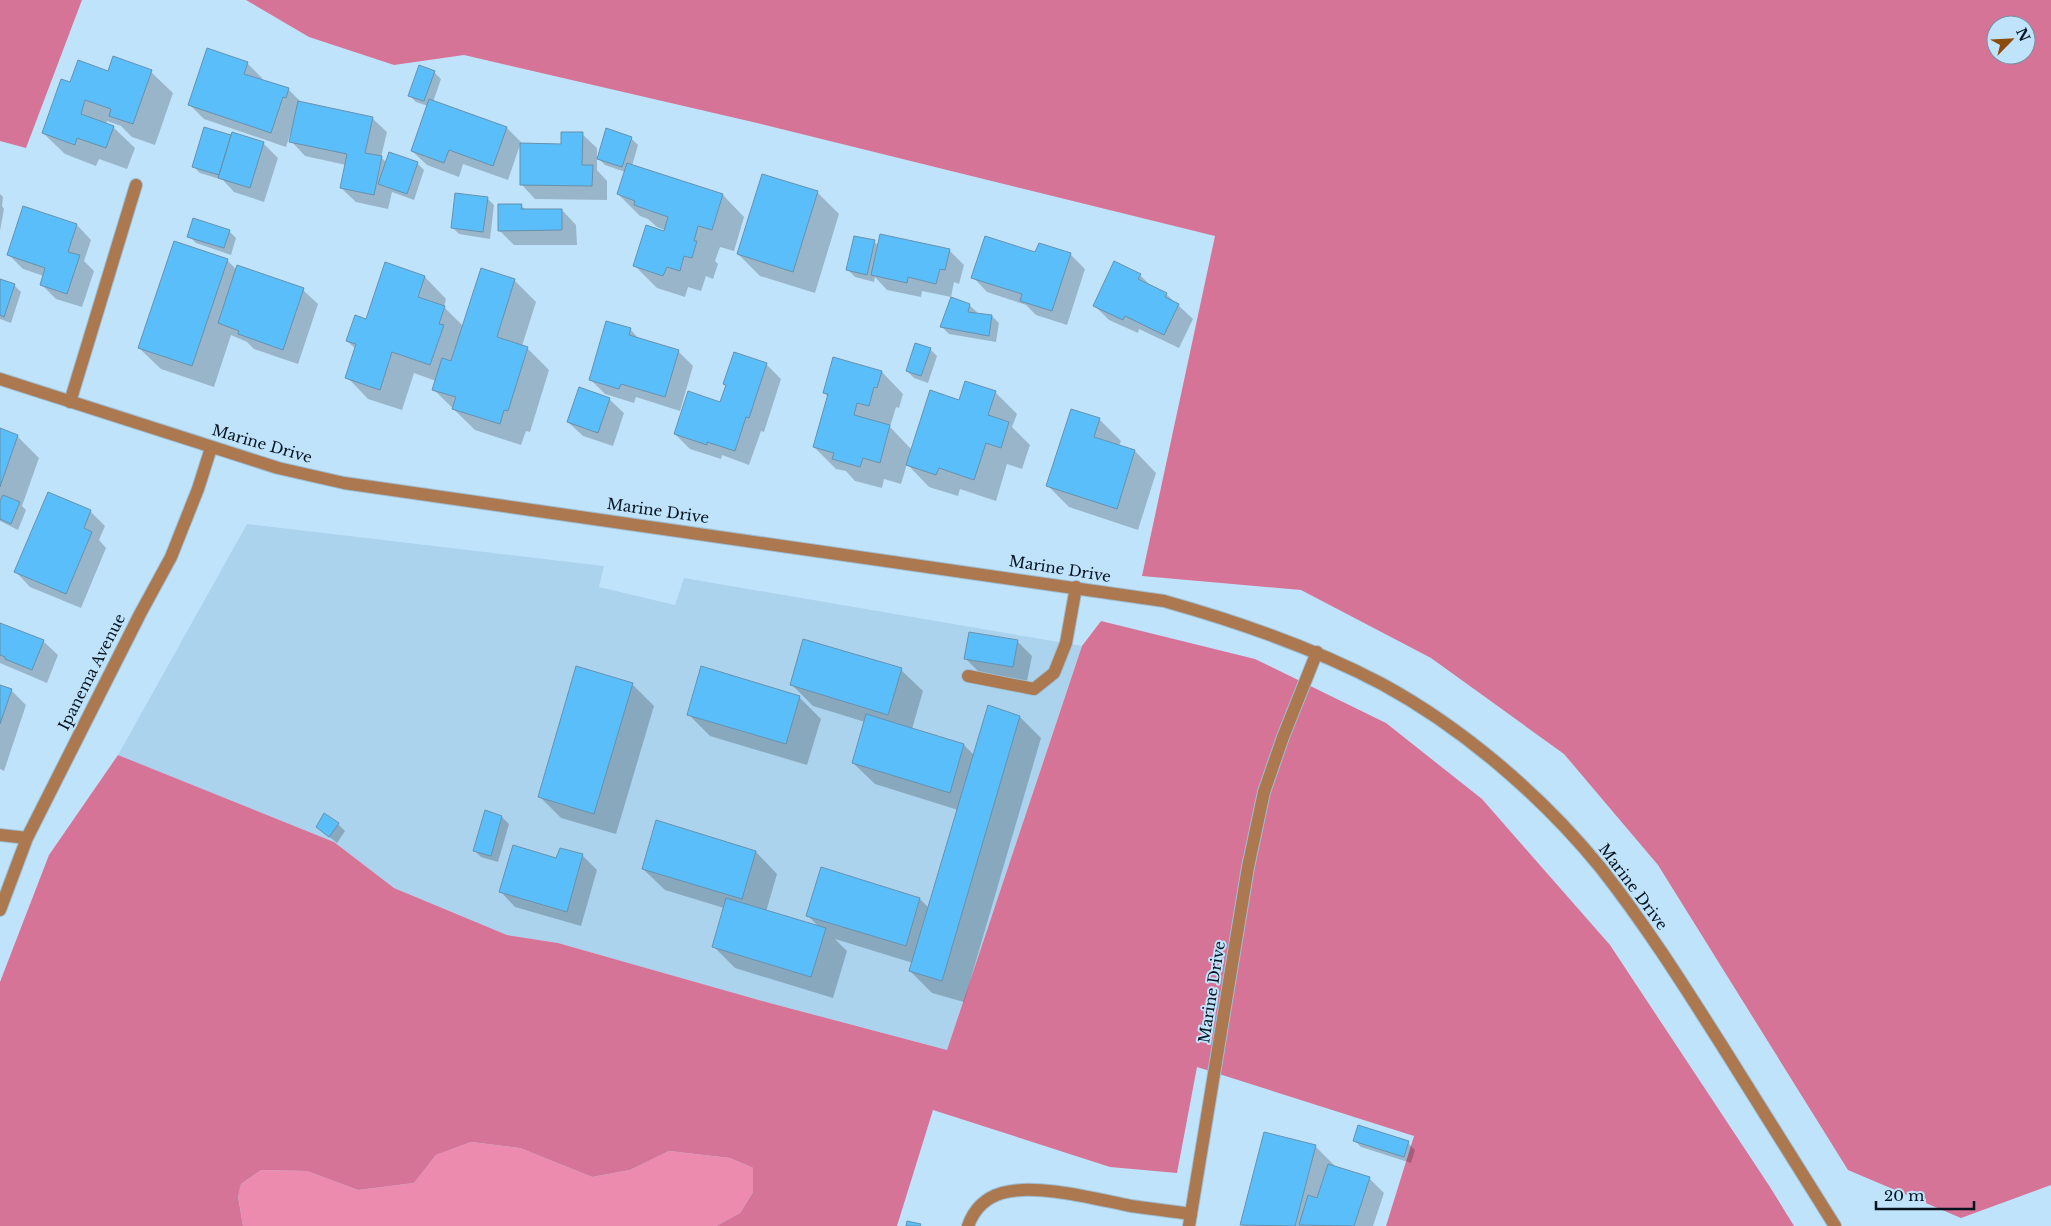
<svg xmlns="http://www.w3.org/2000/svg" width="2051" height="1226" viewBox="0 0 2051 1226" font-family="'Libre Baskerville',serif">
  <style>
    .built { fill: #abd3ee }
    .green { fill: #ec8bad }
    .forest { fill: #d67497; fill-rule: evenodd }
    .shadow { fill: #0003 }
    .building { fill: #5abefb; stroke: #6791ad }
    .lines { fill: none; stroke-linecap: round; stroke-linejoin: round }
    .service-casing { stroke: #9ebed4; stroke-width: 14 }
    .minor-casing { stroke: #9ebed4; stroke-width: 14 }
    .tertiary-casing { stroke: #9ebed4; stroke-width: 14 }
    .service { stroke: #ab7850; stroke-width: 12 }
    .minor { stroke: #ab7850; stroke-width: 12 }
    .tertiary { stroke: #ab7850; stroke-width: 12 }
    .labels { text-anchor: middle; stroke-width: 4; stroke-linejoin: round; paint-order: stroke }
    .street-label { font-size: 15px; fill: #04131e; stroke: #c0e3fc }
  </style>
  <rect width="100%" height="100%" fill="#c0e3fc"/>
  <!-- built -->
  <path class="built" d="M247,524l357,42 -5,21 76,18 9,-27 398,68 -135,404 -181,-48 -208,-59 -51,-8 -113,-47 -60,-46 -216,-87z"/>
  <!-- green -->
  <path class="green" d="M471,1142l49,6 72,29 38,-7 39,-19 61,7 23,10v24l-13,21 -24,13h-473l-5,-31 3,-11 20,-14 46,1 51,19 56,-7 22,-28z"/>
  <!-- forest -->
  <path class="forest" d="M0,0h82l-56,148 -26,-7z
    M246,0h1805v1185l-90,33 -113,-48 -190,-305 -94,-111 -133,-96 -130,-68 -159,-14 73,-340 -458,-113 -293,-68 -70,10 -85,-28zM1996,25h30v30h-30z
    M1101,621l154,38 131,64 96,76 128,146 160,242 24,39h-408l28,-90 -217,-69 -20,106 -67,-6 -177,-57 -36,116h-181l24,-13 13,-21v-24l-23,-10 -61,-7 -39,19 -38,7 -72,-29 -49,-6 -35,13 -22,28 -56,7 -51,-19 -46,-1 -20,14 -3,12 5,30h-243v-244l49,-127 69,-100 216,87 60,46 113,47 51,8 208,59 181,48 135,-404z"/>
  <!-- shadow -->
  <path class="shadow" d="M247,63l15,15 -1,3 27,8 14,14 70,15 15,14 -6,25 6,6h30l7,7 -10,30 -22,-8 -4,17 -32,-7 -15,-14 5,-23 -41,-9 -14,-15 2,-10h-2l-5,16 -82,-28 -14,-14z
    M109,72h42l22,21 -18,52 -23,-8 -11,-11 -14,-5 -1,3 7,3 22,21 -8,21 -28,-10 -3,7 -31,-12 -22,-21 27,-50z
    M434,72l7,7 -8,23 74,26 14,14 -13,38 -45,-16 -4,13 -32,-12 -15,-14 16,-45 -12,-4 -7,-7z
    M582,134l15,14v22l10,11v19l-72,-1 -14,-15 41,-39z
    M231,136l32,7 15,15 -14,44 -30,-10 -11,-12 -23,-7 -7,-7z
    M631,138l7,7 -6,21 91,29 21,22 -10,34 -14,-4 -5,14 3,3 -5,15 -7,-3 -5,15 -13,-4 -3,10 -28,-9 -22,-22 30,-36 -8,-3 -9,-8 -8,-3 -22,-22 7,-22 -20,-7 -7,-7z
    M817,192l22,22 -24,79 -55,-17 -22,-22z
    M0,194l3,3 -1,9 2,3 -4,22z
    M487,198l7,7 -4,34 -31,-5 -7,-7z
    M521,205l5,5h36l14,15 1,20h-63l-15,-15z
    M77,225l14,15 -7,21 10,10 -12,36 -26,-8 -15,-15 3,-8 -21,-7 -14,-14z
    M229,231l7,7 -5,17 -35,-12 -7,-7z
    M874,242l5,4 70,4 15,15 -5,19 -5,-2 -3,15 -29,-6 -1,6 -34,-7 -12,-13 -1,5 -19,-5 -7,-7z
    M1036,254h34l15,15 -18,56 -31,-10 -10,-10 -39,-13 -14,-15z
    M227,260l10,10 66,20 15,14 -20,60 -44,-15 -7,-7 -16,-7 -17,52 -53,-18 -22,-21z
    M386,264l39,13 21,22 -2,8 20,20 50,-47 22,22 -14,44 5,2 22,22 -19,62 -4,-1 -5,14 -46,-15 -42,-41 3,-8 -22,-8 -12,37 -34,-11 -21,-22 9,-28 -9,-8 20,-21z
    M1140,275l12,12 14,7 27,25 -14,29 -40,-19 -1,4 -29,-13 -14,-14z
    M0,280l14,5 7,7 -10,31 -11,-4z
    M969,305l8,7 -1,2 16,2 7,7 -3,19 -47,-8 -7,-7z
    M630,329l10,11 38,11 15,15 -13,45 -44,-14 -2,6 -29,-9 -15,-15z
    M930,349l7,7 -9,27 -14,-5 -7,-7z
    M734,354l33,11 14,14 -17,53 -3,-1 -12,34 -27,-10 -1,4 -31,-10 -15,-15 46,-31z
    M834,358l48,14 21,22 -4,14 -3,-1 -6,20 22,23 48,-49 35,-9 22,22 -5,13 18,18 -8,24 -15,-5 -11,37 -36,-12 -2,7 -29,-9 -22,-23 -6,20 -17,-5 -2,9 -27,-7 -9,-10 -10,-2 -22,-22 14,-50 -4,-4z
    M609,399l15,14 -11,33 -30,-10 -15,-14z
    M1099,419l22,22 -2,5 16,5 21,22 -18,57 -69,-23 -22,-22z
    M0,430l17,6 22,22 -17,48 4,4 -8,20 -18,-9z
    M49,494l41,17 15,15 -6,14 7,8 -25,60 -51,-21 -14,-15z
    M0,624l43,17 15,14 -11,28 -47,-20z
    M1017,641l15,15 -5,25 -47,-8 -14,-14z
    M901,670l22,21 -11,38 52,16 10,10 46,-38 21,21 -77,264 -32,-9 -22,-22 3,-8 -78,-24 12,12 -14,47 -98,-30 -22,-22 11,-38 -59,-18 -22,-21 113,-17 21,22 -11,38 53,15 -11,-11 112,-17 9,9 29,-98 -83,-26 -22,-21 12,-41 -52,-16 -22,-22z
    M632,684l22,22 -38,128 -55,-16 -22,-22z
    M0,686l11,4 15,15 -22,66 -4,-2z
    M799,697l22,22 -14,46 -97,-29 -22,-22z
    M502,817l7,7 -11,38 -17,-5 -7,-7z
    M338,824l7,7 -8,12 -20,-16z
    M560,849l23,7 14,14 -16,56 -66,-19 -14,-15 56,-32z
    M1354,1140l54,3 7,7 -4,13 -50,-16z
    M1315,1146l22,22 32,10 15,15 -11,33h-130l-2,-2z"/>
  <!-- building -->
  <path class="building" d="M207,48l41,14 -4,12 45,14 -3,10 -3,-1 -12,36 -83,-28z
    M113,56l39,14 -19,54 -24,-8 2,-7 -26,-9 -4,14 33,12 -8,22 -29,-10 -2,7 -33,-12 19,-54 9,3 8,-22 30,11z
    M419,65l16,6 -11,30 -16,-5z
    M429,99l78,28 -14,39 -44,-16 -5,13 -33,-12z
    M298,101l75,16 -8,36 17,3 -8,39 -34,-7 7,-34 -58,-12z
    M204,127l27,8 -12,40 -27,-8z
    M606,128l26,9 -10,30 -25,-8z
    M232,132l32,10 -14,46 -32,-10z
    M561,132h22l-1,33h11l-1,21 -72,-1v-42l41,1z
    M389,152l29,10 -11,32 -29,-10z
    M627,163l96,31 -11,36 -14,-4 -4,15h3l-5,17 -8,-2 -4,15 -13,-4 -4,9 -30,-10 13,-41 18,6 4,-14 -34,-12 1,-4 -18,-7z
    M762,174l56,17 -25,81 -56,-18z
    M455,193l33,4 -5,35 -32,-4z
    M498,204h24l-1,5h41v21l-64,1z
    M23,206l54,18 -9,28 12,3 -13,39 -27,-9 5,-17 -38,-13z
    M193,218l37,12 -6,18 -37,-11z
    M880,234l70,15 -5,21 -5,-1 -4,15 -28,-7 -1,6 -36,-8z
    M854,236l21,4 -8,35 -21,-5z
    M985,236l50,16 4,-9 32,10 -19,58 -32,-10 2,-7 -51,-16z
    M174,241l54,18 -36,107 -54,-18z
    M1114,261l27,13 -3,5 29,14 -2,4 14,7 -15,31 -39,-19 -2,4 -30,-14z
    M385,262l40,14 -7,21 27,9 -6,18 5,1 -14,40 -38,-13 -12,38 -35,-12 11,-34 -10,-3 9,-26 11,4z
    M237,265l67,23 -21,62 -45,-16 1,-3 -21,-8z
    M481,268l34,11 -18,58 31,10 -20,64 -4,-1 -4,14 -48,-15 4,-12 -24,-7 10,-32 9,3z
    M0,279l15,5 -11,33 -4,-2z
    M951,297l19,7 -2,8 24,3 -3,21 -49,-9z
    M606,321l25,7 -2,7 50,15 -14,47 -44,-13 -2,5 -30,-9z
    M915,343l16,5 -10,28 -15,-5z
    M734,352l33,11 -18,55 -3,-1 -11,34 -28,-9v3l-33,-11 14,-43 32,11 6,-17 -3,-1z
    M833,357l49,14 -5,17 -3,-1 -5,19 -12,-3 -3,12 36,10 -10,38 -17,-5 -3,9 -28,-8 2,-6 -21,-6 15,-53 -5,-1z
    M965,381l31,10 -8,24 21,7 -8,26 -15,-5 -12,37 -35,-12 -3,7 -30,-10 24,-75 29,10z
    M579,387l31,11 -12,35 -31,-11z
    M1071,409l29,9 -6,19 41,13 -18,59 -71,-23z
    M0,428l18,7 -18,52z
    M48,492l43,18 -7,18 8,4 -26,62 -52,-22z
    M3,495l17,7 -9,22 -11,-5v-18z
    M0,623l44,17 -12,30 -27,-11v-2l-5,-2z
    M969,632l49,8 -5,27 -49,-8z
    M803,639l99,29 -14,47 -98,-30z
    M576,666l57,17 -39,131 -56,-17z
    M701,666l99,30 -14,48 -99,-29z
    M0,685l12,4 -12,35z
    M988,705l32,11 -78,265 -33,-10z
    M866,714l98,30 -14,49 -98,-30z
    M485,810l17,6 -11,40 -18,-5z
    M324,813l15,10 -10,14 -13,-10z
    M656,820l100,31 -14,48 -100,-30z
    M513,845l43,13 4,-10 23,6 -16,58 -68,-20z
    M821,867l99,31 -14,48 -100,-30z
    M726,898l100,30 -15,49 -99,-30z
    M1358,1125l51,16 -5,16 -51,-16z
    M1264,1132l52,13 -21,81 -55,-1z
    M1328,1164l42,13 -16,49 -55,-1 9,-30 9,3z
    M907,1221l14,3 -1,2h-14z"/>
  <g class="lines">
    <!-- service casing -->
    <g class="service-casing">
      <path id="service" d="M968,676l66,13 20,-16 12,-30 10,-56
        M968,1226c6,-17 17,-28 34,-33 34,-10 93,6 129,13 20,3 40,5 60,8"/>
    </g>
    <!-- minor casing -->
    <g class="minor-casing">
      <path id="minor" d="M70,402l66,-217
        M0,835l27,3
        M0,910l27,-72 113,-224 31,-57 27,-68 13,-41
        M1189,1226l59,-359 16,-75 19,-55 34,-85"/>
    </g>
    <!-- tertiary casing -->
    <g class="tertiary-casing">
      <path id="tertiary" d="M0,379l278,89 66,15 820,118c75,21 148,46 218,83 81,44 160,112 218,183 46,58 86,122 126,185 36,58 73,116 109,174"/>
    </g>
    <!-- service -->
    <use href="#service" class="service"/>
    <!-- minor -->
    <use href="#minor" class="minor"/>
    <!-- tertiary -->
    <use href="#tertiary" class="tertiary"/>
  </g>
  <g class="labels">
    <!-- street labels -->
    <g class="street-label">
      <text transform="translate(262 444) rotate(16)" y="5">Marine Drive</text>
      <text transform="translate(658 511) rotate(8)" y="5">Marine Drive</text>
      <text transform="translate(1060 569) rotate(9)" y="5">Marine Drive</text>
      <text transform="translate(92 672) rotate(-63)" y="5">Ipanema Avenue</text>
      <text transform="translate(1633 887) rotate(53)" y="5">Marine Drive</text>
      <text transform="translate(1212 992) rotate(-81)" y="5">Marine Drive</text>
    </g>
  </g>
  <!-- north arrow -->
  <g transform="translate(2011 40) rotate(66)"><circle r="24" fill="#c0e3fc" stroke="#7590a3"/>
  <path d="M0-4L9 19L0 12L-9 19Z" fill="#8a4c0f"/>
  <text y="-8" font-size="14" font-weight="bold" text-anchor="middle" fill="#04131e">N</text>
  </g>
  <!-- scale -->
  <path d="M1876 1201v8h98v-8" fill="none" stroke="#04131e" stroke-width="2.5"/>
  <text x="1884" y="1201" font-size="15" fill="#04131e" stroke="#c0e3fc" stroke-width="4" paint-order="stroke">20 m</text>
</svg>
